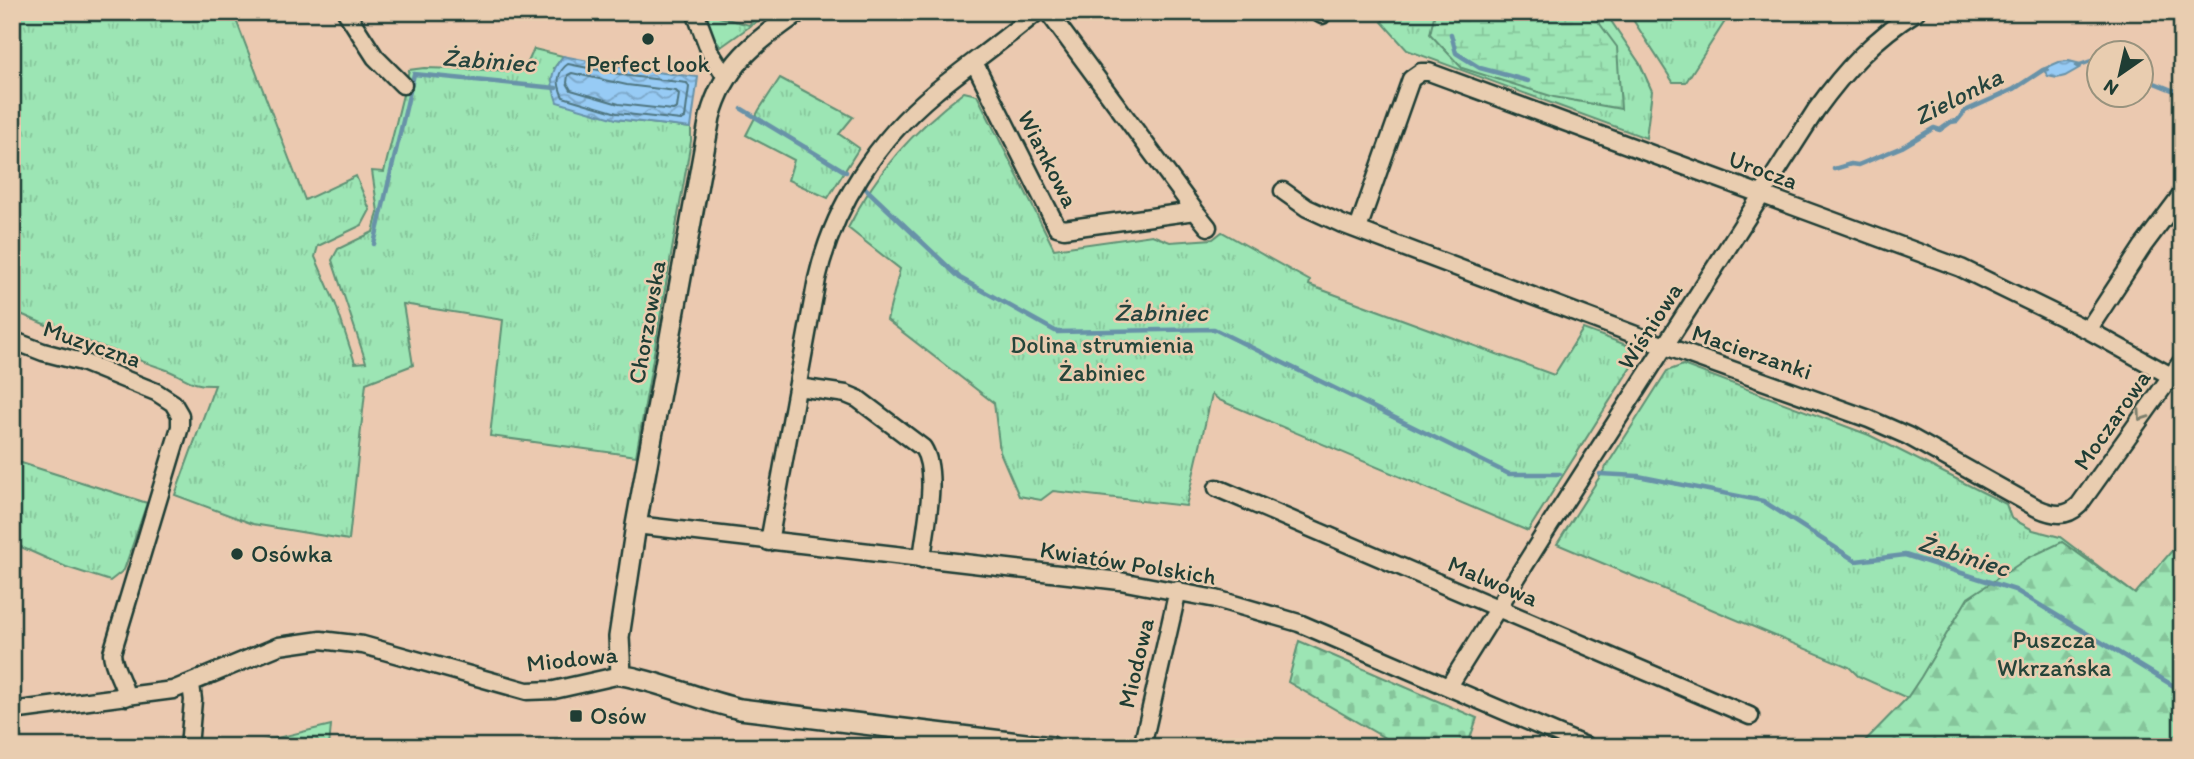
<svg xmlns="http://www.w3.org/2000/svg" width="2194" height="759" viewBox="0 0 2194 759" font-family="Itim,sans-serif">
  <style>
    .grass { fill: url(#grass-tufts); stroke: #5e9174; stroke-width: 2 }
    .forest { fill: url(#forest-firs); stroke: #5e9174; stroke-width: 2 }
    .wetland { fill: url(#wetland-marsh); stroke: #5e9174; stroke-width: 2 }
    .cemetery { fill: url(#cemetery-stones); stroke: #5e9174; stroke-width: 2 }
    .water { fill: url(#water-waves); stroke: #6792a8; stroke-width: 2 }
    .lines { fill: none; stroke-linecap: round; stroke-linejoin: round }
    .shore { stroke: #4f7681; stroke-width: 2 }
    .stream { stroke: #6792a8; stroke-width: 4.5 }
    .minor-casing { stroke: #1f3d34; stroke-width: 21 }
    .tertiary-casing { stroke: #1f3d34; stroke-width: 24 }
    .minor { stroke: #e9cdb0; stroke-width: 16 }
    .tertiary { stroke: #e9cdb0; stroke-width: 19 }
    .oneway { stroke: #7a7e6c }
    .poi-dot { fill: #1f3d34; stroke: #e9cdb0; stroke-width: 2.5 }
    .labels { text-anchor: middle; stroke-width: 5; stroke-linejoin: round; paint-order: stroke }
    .poi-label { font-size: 24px; fill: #1f3d34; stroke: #e9cdb0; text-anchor: start }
    .street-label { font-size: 24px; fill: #1f3d34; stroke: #e9cdb0 }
    .park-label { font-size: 24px; fill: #25453a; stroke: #e9cdb0 }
    .water-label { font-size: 26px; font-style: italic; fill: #25443e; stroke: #e9cdb0 }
  </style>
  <defs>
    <pattern id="grass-tufts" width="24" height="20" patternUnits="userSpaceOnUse" patternTransform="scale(1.75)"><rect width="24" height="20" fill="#9ce5b4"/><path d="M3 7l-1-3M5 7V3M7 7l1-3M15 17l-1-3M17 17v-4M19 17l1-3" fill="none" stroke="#86c59b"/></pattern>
    <pattern id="forest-firs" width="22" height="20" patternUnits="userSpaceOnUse" patternTransform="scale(1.75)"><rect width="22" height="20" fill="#9ce5b4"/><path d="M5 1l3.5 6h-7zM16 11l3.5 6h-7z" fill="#86c59b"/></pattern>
    <pattern id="wetland-marsh" width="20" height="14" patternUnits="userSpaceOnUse" patternTransform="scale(1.75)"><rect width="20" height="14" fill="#9ce5b4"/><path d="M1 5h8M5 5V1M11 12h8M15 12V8" fill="none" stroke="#86c59b"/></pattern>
    <pattern id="cemetery-stones" width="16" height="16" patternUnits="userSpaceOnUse" patternTransform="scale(1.75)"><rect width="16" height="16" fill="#9ce5b4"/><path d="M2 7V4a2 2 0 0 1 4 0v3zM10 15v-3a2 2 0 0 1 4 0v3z" fill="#86c59b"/></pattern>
    <pattern id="water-waves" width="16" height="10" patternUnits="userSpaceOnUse" patternTransform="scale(1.75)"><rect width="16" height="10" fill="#97cbf5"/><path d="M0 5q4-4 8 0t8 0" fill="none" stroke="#7ba6c7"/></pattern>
  </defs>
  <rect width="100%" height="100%" fill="#ebc9b0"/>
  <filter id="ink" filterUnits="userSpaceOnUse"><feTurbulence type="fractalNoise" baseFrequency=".0143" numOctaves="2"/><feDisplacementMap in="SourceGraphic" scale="14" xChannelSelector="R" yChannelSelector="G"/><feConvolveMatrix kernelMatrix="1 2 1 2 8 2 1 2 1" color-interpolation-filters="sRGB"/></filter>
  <g filter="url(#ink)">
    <!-- grass -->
    <path class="grass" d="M12,12h221l72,188 51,-24 14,34 -8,15 -44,21 -3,11 21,48 19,58 11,-1 -34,-102 6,-11 35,-17 5,-20 -6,-41 12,1 25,-102 15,-2 100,3 10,-22 29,7 -9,12 62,51 75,9v13l-55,315 -146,-20 13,-116 -100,-16 10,61 -47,18 -17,157 -96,-16 -78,-29 40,-110c-26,1 -28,-8 -51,-16 -51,-18 -102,-36 -152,-59z
      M708,12h9l2,5 30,8 12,-13h9l-49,35 -12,-15z
      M1388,12h217l35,52 12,27 -6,47 -239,-88 -25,-28z
      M1628,12h103l-45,70h-13z
      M780,78l73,39 -14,17 20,14 -31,50 -40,-18 6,-20 -48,-25 13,-25z
      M964,92l13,3 77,154 98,-14 18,7 43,-3 9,-7 88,49 -1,4 245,90 29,-46 49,18 4,12 -108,172 -309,-131 -7,-6 -26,112 -133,-15 -12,9 -22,-4 -19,-44 -6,-49 -107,-83 13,-51 -52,-41c30,-59 64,-96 116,-136z
      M1683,365l186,70 137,69 5,14 22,12 27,7 75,57 -228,104 -49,-22 -9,-9 -292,-123 110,-173z
      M12,460l135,43 -23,67 -14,11 -44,-14 -54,-24z"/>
    <!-- forest -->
    <path class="forest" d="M2182,539v208h-323l48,-49 14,-21 47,-79 60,-40 34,-16 73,52z
      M331,725l-2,22h-89z"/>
    <!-- wetland -->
    <path class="wetland" d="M1435,12h156l26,35 4,62 -67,-12 -92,-29 -32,-34z"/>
    <!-- cemetery -->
    <path class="cemetery" d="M1299,641l178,77 -10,29h-73l1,-3 -107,-62z"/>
    <!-- water -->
    <path class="water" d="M563,56l67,13 68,8 -7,51 -75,-9 -59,-17c-7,-21 -8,-28 6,-46z
      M2069,61l12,3v3l-16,9 -8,2 -9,-2 -5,-7 16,-7z"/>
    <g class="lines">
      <!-- shore -->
      <path class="shore" d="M568,64l61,12 58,7 2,4 -4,31 -4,2 -64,-7 -54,-16c-6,-12 -7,-25 5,-33z
        M572,73l55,12 49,6 3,3 -2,14 -4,2 -54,-6 -48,-14 -4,-7 1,-8z"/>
      <!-- stream -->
      <path class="stream" d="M1451,34l5,19 24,15 48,13
        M2077,66l14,-5 9,3
        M2142,78l30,12 10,1
        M742,109l104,63
        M1834,169l17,-5 7,1 44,-18 32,-19 6,2 11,-8 6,-1 8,-10 49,-22 29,-19 4,-1
        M863,186l97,92 97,54 157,-3 295,145h51
        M374,244l40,-170 142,14
        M1600,474l38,2 125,25 93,60 49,-6 110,35 167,101"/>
      <!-- minor casing -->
      <g class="minor-casing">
        <path id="minor" d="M346,12l29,45 28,28
          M695,12l15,40 16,25
          M1317,12l5,3
          M974,62l83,165 7,2 131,-18 -147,-199
          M1283,191l24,17 35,16 323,122 204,73 39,17 129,72c16,7 29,10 42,-3l103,-144
          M1195,211l13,16
          M1358,229l53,-150 10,-7h8l532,196 127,62 83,46
          M2088,330l55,-84 39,-52
          M12,340l31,12 39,10 74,30 17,11 7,12v12l-68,226c1,16 12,28 14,44
          M798,387l48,7 12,5 65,49c16,25 2,81 -1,111
          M1217,488l533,228
          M636,525l484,56 96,18 83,24 289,124
          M769,542l48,-263c17,-74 60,-139 118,-187 33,-27 69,-52 102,-80
          M1449,686l92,-147 275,-429c29,-40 58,-72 100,-98
          M12,711l161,-21 106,-44 42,-6 42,5 164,46 27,-1 67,-15
          M189,747l4,-47 -2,-16
          M1142,747l36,-157"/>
      </g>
      <!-- tertiary casing -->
      <g class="tertiary-casing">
        <path id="tertiary" d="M798,12c-43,30 -74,53 -88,105l-74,408 -17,112 2,38c41,7 78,25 119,34l311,38"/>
      </g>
      <!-- minor -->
      <use href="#minor" class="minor"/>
      <!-- tertiary -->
      <use href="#tertiary" class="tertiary"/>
    </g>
    <!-- one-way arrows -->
    <defs><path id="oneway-chevron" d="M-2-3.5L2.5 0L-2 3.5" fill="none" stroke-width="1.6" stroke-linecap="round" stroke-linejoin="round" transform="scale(1.75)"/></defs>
    <use class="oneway" href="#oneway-chevron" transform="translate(2142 416) rotate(125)"/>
  </g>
  <!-- markers -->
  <g class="poi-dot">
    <circle cx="648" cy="39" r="7"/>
    <circle cx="237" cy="554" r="7"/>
    <rect x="569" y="709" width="14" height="14" rx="3.5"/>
  </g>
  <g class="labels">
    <!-- poi labels -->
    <g class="poi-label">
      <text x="648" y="72" text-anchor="middle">Perfect look</text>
      <text x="251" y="562">Osówka</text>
      <text x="590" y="724">Osów</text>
    </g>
    <!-- street labels -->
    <g class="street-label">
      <text transform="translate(1048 159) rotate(63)" y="8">Wiankowa</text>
      <text transform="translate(1763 170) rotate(20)" y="8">Urocza</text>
      <text transform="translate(647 322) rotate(-80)" y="8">Chorzowska</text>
      <text transform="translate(1650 326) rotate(-57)" y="8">Wiśniowa</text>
      <text transform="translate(92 344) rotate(19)" y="8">Muzyczna</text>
      <text transform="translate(1752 352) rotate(19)" y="8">Macierzanki</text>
      <text transform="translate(2112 420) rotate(-55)" y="8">Moczarowa</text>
      <text transform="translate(1128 563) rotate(9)" y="8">Kwiatów Polskich</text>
      <text transform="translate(1493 581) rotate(23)" y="8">Malwowa</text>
      <text transform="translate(572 659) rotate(-6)" y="8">Miodowa</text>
      <text transform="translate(1136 663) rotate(-77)" y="8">Miodowa</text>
    </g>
    <!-- park labels -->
    <g class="park-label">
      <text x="1102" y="353">Dolina strumienia<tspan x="1102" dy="28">Żabiniec</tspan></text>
      <text x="2054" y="648">Puszcza<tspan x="2054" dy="28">Wkrzańska</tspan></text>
    </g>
    <!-- water labels -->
    <g class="water-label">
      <text transform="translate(489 60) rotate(4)" y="9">Żabiniec</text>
      <text transform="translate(1958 96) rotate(-27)" y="9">Zielonka</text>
      <text x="1161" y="321">Żabiniec</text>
      <text transform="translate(1964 555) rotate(17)" y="9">Żabiniec</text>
    </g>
  </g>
  <!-- margin -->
  <rect width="2194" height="759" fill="none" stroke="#e9cdb0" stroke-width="42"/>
  <rect x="21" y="21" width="2152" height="717" fill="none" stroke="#1f3d34" stroke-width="2.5" filter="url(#ink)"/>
  <!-- north arrow -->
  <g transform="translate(2120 74) rotate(214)"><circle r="33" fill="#e9cdb0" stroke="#98937e" stroke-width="2"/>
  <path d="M0-5L12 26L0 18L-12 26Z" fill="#1f3d34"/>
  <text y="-10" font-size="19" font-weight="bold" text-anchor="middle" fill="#1f3d34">N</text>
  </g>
</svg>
